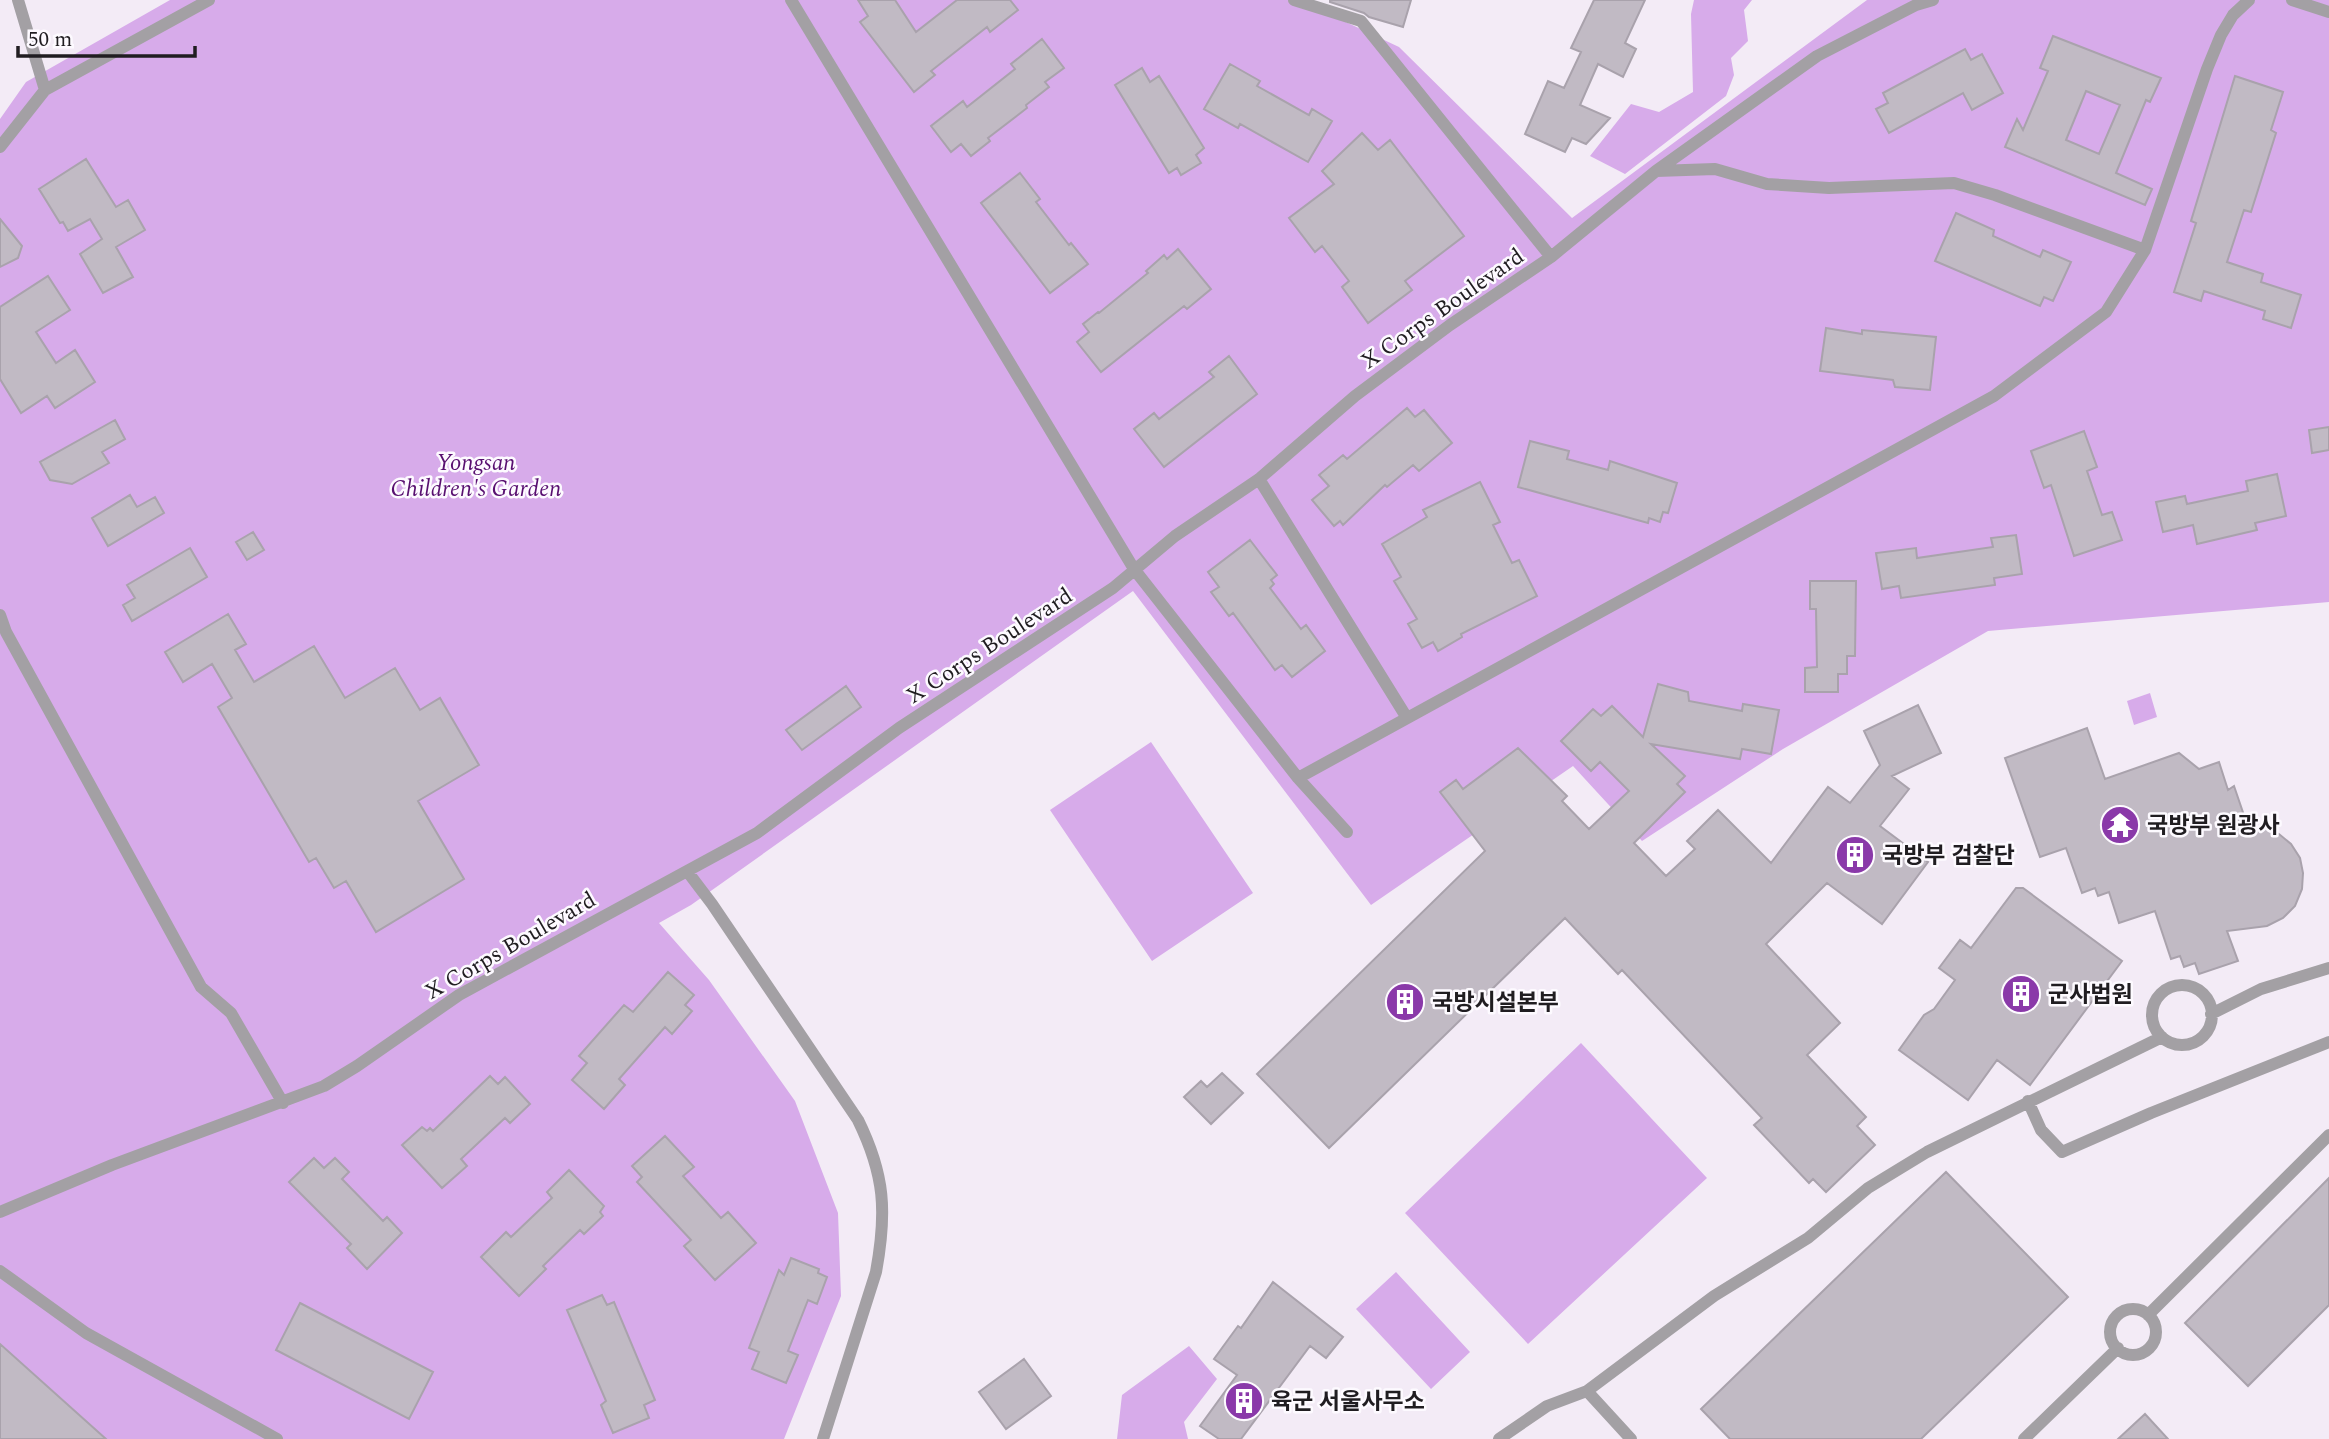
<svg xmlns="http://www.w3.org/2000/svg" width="2329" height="1439" viewBox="0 0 2329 1439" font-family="Spectral,'Noto Sans KR',serif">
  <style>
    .green { fill: #d7abea }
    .building { fill: #c1bac4; stroke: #a9a2ac; stroke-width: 2; fill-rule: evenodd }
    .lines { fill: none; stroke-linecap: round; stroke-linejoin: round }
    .lane { stroke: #a3a0a4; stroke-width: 12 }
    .labels { text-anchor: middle; stroke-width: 5; stroke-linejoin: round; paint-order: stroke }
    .street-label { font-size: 23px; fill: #201d21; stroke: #fdfaff }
    .park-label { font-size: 23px; font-style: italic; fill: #580f70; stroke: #fdfaff }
    .poi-label { font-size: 23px; font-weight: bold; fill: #201d21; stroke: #fdfaff; text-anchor: start }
  </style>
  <rect width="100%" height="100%" fill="#f3ebf6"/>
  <!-- green -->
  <path class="green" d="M170,0h1129l100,47 173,171 295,-218h462v602l-341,29 -205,118 -141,92 -69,-75 -202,139 -238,-314 -442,314 -32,18 50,57 86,121 43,112 3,83 -57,143h-784v-1320l26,-37z
    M1694,0h58l-8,10 4,31 -17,17 3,17 -8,21 -101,78 -35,-18 41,-52 28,8 34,-20 -2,-78z
    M2150,693l7,24 -23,8 -7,-24z
    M1151,742l102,151 -101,68 -102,-151z
    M1581,1043l126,135 -179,166 -123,-131z
    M1396,1272l74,80 -39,37 -75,-80z
    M1189,1346l28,33 -33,43 4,17h-71l5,-44z"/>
  <!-- building -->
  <path class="building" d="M858,0h37l21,32 41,-32h53l8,10 -28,22 -3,-5 -56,44 4,4 -21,17 -54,-70 8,-6z
    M1330,0h81l-8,27 -34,-10 -5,-4 -34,-11z
    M1594,0h51l-20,43 11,6 -13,28 -25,-13 -18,41 30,13 -24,26 -14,-6 -7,14 -40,-18 23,-53 16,7 17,-36 -10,-4z
    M2053,36l108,42 -11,24 -4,-2 -30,73 36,16 -7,16 -140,-58 12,-28 6,11 25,-59 -8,-3zM2086,91l34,14 -21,49 -33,-14z
    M1042,39l22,29 -19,14 4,5 -23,18 1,3 -39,30 2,3 -19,15 -10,-12 -10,8 -20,-26 32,-25 4,6 48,-38 -4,-5z
    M1965,49l6,11 11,-6 21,39 -31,17 -9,-17 -74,40 -13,-24 12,-6 -5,-10z
    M1230,64l30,17 -3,5 52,29 3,-6 20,12 -24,41 -68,-38 -2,4 -34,-19z
    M1142,68l8,14 9,-6 45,72 -8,7 5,8 -20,12 -4,-7 -8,5 -54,-88z
    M2235,76l48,16 -12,38 5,3 -25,79 -7,-2 -17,52 36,12 -2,8 40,13 -10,33 -28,-9 2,-8 -61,-20 -3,10 -27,-9 22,-69 -5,-2z
    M1362,133l16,17 12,-10 74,96 -59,45 7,9 -44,33 -26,-36 7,-6 -27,-35 -7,6 -26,-34 45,-34 -12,-13z
    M86,159l30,48 12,-7 17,30 -29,17 17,30 -30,16 -23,-39 22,-15 -12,-20 -22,12 -5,-9 -3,1 -21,-34z
    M1020,173l20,26 -4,3 33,43 2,-2 17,21 -38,29 -69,-90z
    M1956,213l38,17 -1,6 47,21 3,-7 28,12 -18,39 -9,-4 -4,9 -105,-45z
    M0,219l22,27 -4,12 -18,9z
    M1178,249l33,40 -24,20 -3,-3 -83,66 -24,-30 12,-10 -6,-8 15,-12 1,1 49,-40 -2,-2 18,-16 3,4z
    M48,276l22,34 -34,22 20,31 19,-13 20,32 -40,26 -8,-12 -26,17 -21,-34v-72z
    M1826,328l36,6v-4l74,7 -6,53 -35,-3 -2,-7 -73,-9z
    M1229,356l28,38 -93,73 -30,-38 20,-16 5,6 55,-42 -5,-5z
    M1407,408l8,9 9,-7 28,33 -33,28 -6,-6 -26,22 -2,-2 -42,40 -3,-4 -6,5 -22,-26 17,-14 -10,-11 24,-20 4,4z
    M115,420l10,19 -23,13 7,11 -37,21 -22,-4 -10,-18z
    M2329,427v23l-17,3 -3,-23z
    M2084,431l13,36 -10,4 15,44 10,-3 10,28 -48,16 -23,-71 -7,3 -13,-37z
    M1530,441l39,10 -2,8 41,11 2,-9 67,22 -9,30 -5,-1 -3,10 -11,-4 -1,5 -130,-36z
    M2277,474l9,42 -31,7 2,7 -60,14 -4,-19 -30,7 -7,-30 29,-6 2,8 61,-13 -2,-10z
    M1480,482l20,40 -7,3 19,38 7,-3 18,36 -76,38 1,3 -24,14 -5,-9 -11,6 -14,-24 9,-5 -23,-38 7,-4 -19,-33 45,-27 -4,-7z
    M130,495l7,12 18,-10 9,16 -56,33 -16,-28z
    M253,532l11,18 -17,10 -11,-18z
    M2016,535l6,39 -28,4 1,7 -94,13 -2,-12 -17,3 -6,-36 40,-5 1,10 76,-11 -2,-9z
    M1250,540l27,35 -6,5 3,4 -4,4 31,41 5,-4 19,26 -33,26 -10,-12 -7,5 -42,-57 -4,3 -18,-24 8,-5 -11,-15z
    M190,548l17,29 -75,44 -9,-16 12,-7 -8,-13z
    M1810,581h46l-1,75h-8v18h-9v18h-33v-24l12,-1 -1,-58h-6z
    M228,614l18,30 -11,6 19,32 60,-36 31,52 50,-30 25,42 20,-12 39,67 -61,36 46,78 -88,53 -30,-51 -12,7 -18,-30 -7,4 -91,-155 14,-9 -20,-34 -29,18 -18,-30z
    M1658,684l30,8 1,9 53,10 1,-7 36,6 -8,44 -29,-5 -2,10 -89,-15 34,32 -8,8 8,8 -51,51 32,33 29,-27 -8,-8 31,-31 53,53 57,-76 22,16 30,-38 -16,-34 54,-26 23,48 -49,23 17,13 -29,37 48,36 -46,62 -55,-41 -61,61 74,79 -33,32 59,62 -9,9 18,19 -49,47 -13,-13 -4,4 -55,-58 8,-7 -140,-148 -4,4 -53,-56 -236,230 -72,-74 228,-223 -45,-59 16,-12 7,9 55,-41 49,48 -5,5 27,28 40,-38 -29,-29 -9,9 -30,-30 32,-32 8,7 11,-10 31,31z
    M846,686l15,21 -59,43 -16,-20z
    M2087,728l18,51 74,-26 20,16 20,-7 9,28 6,-4 14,41 16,1 15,6 12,10 9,14 3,15 -1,16 -7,17 -12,12 -16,8 -40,5 11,30 -39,13 -4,-11 -11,4 -4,-11 -9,3 -16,-48 -36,12 -10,-31 -11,4 -3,-8 -13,5 -16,-45 -26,9 -35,-99z
    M2016,888h7l99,73 -92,124 -33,-25 -29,40 -69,-50 25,-35 10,-6 21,-29 -16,-12 21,-28 11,8z
    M668,972l26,23 -9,10 7,6 -20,23 -7,-7 -46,52 6,6 -21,24 -32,-29 15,-17 -8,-7 45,-51 9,7z
    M1222,1073l21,20 -32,31 -27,-27 17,-16 6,6z
    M490,1076l8,8 7,-7 25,27 -20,19 -5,-5 -44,41 6,7 -25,22 -40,-43 20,-18 5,4 3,-3 3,3z
    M665,1136l29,31 -11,9 38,42 7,-6 28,31 -41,37 -31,-34 7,-6 -54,-58 5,-5 -10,-11z
    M314,1158l10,10 11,-10 14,14 -7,7 41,42 4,-4 15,16 -35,36 -20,-21 4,-4 -62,-62z
    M569,1170l35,36 -4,6 3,4 -19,18 -4,-4 -37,36 3,3 -27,27 -38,-39 25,-25 5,5 41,-39 -5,-6z
    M1946,1172l122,125 -147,142h-191l-29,-30z
    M2329,1178v127l-81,81 -63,-63z
    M791,1258l28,11 -1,4 9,4 -10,27 -9,-4 -20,51 10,4 -12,28 -34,-14 7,-17 -10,-4 30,-78 5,5z
    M1273,1282l70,55 -17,21 -16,-12 -69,93h-22l-19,-13 37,-51 -23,-16 24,-33 3,2z
    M602,1295l5,10 7,-3 41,98 -11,5 5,13 -36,15 -12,-28 5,-4 -39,-91z
    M300,1303l133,69 -24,47 -133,-69z
    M0,1344l106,95h-106z
    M1024,1359l27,37 -45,33 -27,-37z
    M2145,1414l23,25h-50z"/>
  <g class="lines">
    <!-- lane -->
    <path class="lane" d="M18,0l27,90
      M791,0l343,569 164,209 49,54
      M1294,0l67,21 190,236
      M2292,0l37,12
      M0,147l45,-57 164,-90
      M1656,171l59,-2 52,15 62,4 125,-5 41,12 150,55
      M1259,479l148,239
      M0,615l6,17 195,355 30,26 52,90
      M1298,778l696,-382 112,-84 39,-62 62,-181 14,-34 12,-20 16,-15
      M687,871l25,33 146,216c27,55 29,92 18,152l-53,167
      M2152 1015a30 30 0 1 1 60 0a30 30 0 1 1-60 0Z
      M2211,1014l50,-25 68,-21
      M2028,1101l13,29 21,22 89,-39 178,-71
      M0,1212l112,-47 212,-79 33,-20 102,-71 298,-162 142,-105 214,-140 62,-52 84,-57 96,-83 95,-71 101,-68 105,-86 161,-115 99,-51 17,-5
      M0,1271l86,62 191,106
      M2110 1332a23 23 0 1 1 46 0a23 23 0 1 1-46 0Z
      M2148,1315l181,-180
      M1587,1391l44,48
      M1499,1439l48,-33 40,-15 127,-95 94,-58 60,-50 59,-36 235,-115
      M2024,1439l94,-91"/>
  </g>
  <!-- icons -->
  <defs>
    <g id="temple-disc" transform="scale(2.0125)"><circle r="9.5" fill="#8a39a9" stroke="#fdfaff"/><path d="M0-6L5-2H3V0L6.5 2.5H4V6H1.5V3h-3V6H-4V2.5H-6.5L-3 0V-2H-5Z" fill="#fff"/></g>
    <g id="building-disc" transform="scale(2.0125)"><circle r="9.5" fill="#8a39a9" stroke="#fdfaff"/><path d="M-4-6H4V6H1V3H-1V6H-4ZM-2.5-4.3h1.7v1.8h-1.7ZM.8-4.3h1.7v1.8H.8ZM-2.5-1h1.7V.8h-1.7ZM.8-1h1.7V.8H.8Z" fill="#fff"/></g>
  </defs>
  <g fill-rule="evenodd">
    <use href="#temple-disc" x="2120" y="825"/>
    <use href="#building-disc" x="1855" y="855"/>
    <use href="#building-disc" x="2021" y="994"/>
    <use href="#building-disc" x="1405" y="1002"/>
    <use href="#building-disc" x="1244" y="1401"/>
  </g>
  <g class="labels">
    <!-- street labels -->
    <g class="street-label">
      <text transform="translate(1442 308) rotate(-35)" y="8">X Corps Boulevard</text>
      <text transform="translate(989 645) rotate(-33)" y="8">X Corps Boulevard</text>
      <text transform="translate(510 945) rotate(-30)" y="8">X Corps Boulevard</text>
    </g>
    <!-- park labels -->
    <g class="park-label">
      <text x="476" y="470">Yongsan<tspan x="476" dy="26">Children's Garden</tspan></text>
    </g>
    <!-- poi labels -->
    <g class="poi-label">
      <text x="2147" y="833">국방부 원광사</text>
      <text x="1882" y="863">국방부 검찰단</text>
      <text x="2048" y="1002">군사법원</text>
      <text x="1432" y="1010">국방시설본부</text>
      <text x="1271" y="1409">육군 서울사무소</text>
    </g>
  </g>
  <!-- scale -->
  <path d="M18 46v10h177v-10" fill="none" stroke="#201d21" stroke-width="3.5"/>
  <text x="28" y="46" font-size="21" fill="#201d21" stroke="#fdfaff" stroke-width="5" paint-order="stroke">50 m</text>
</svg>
